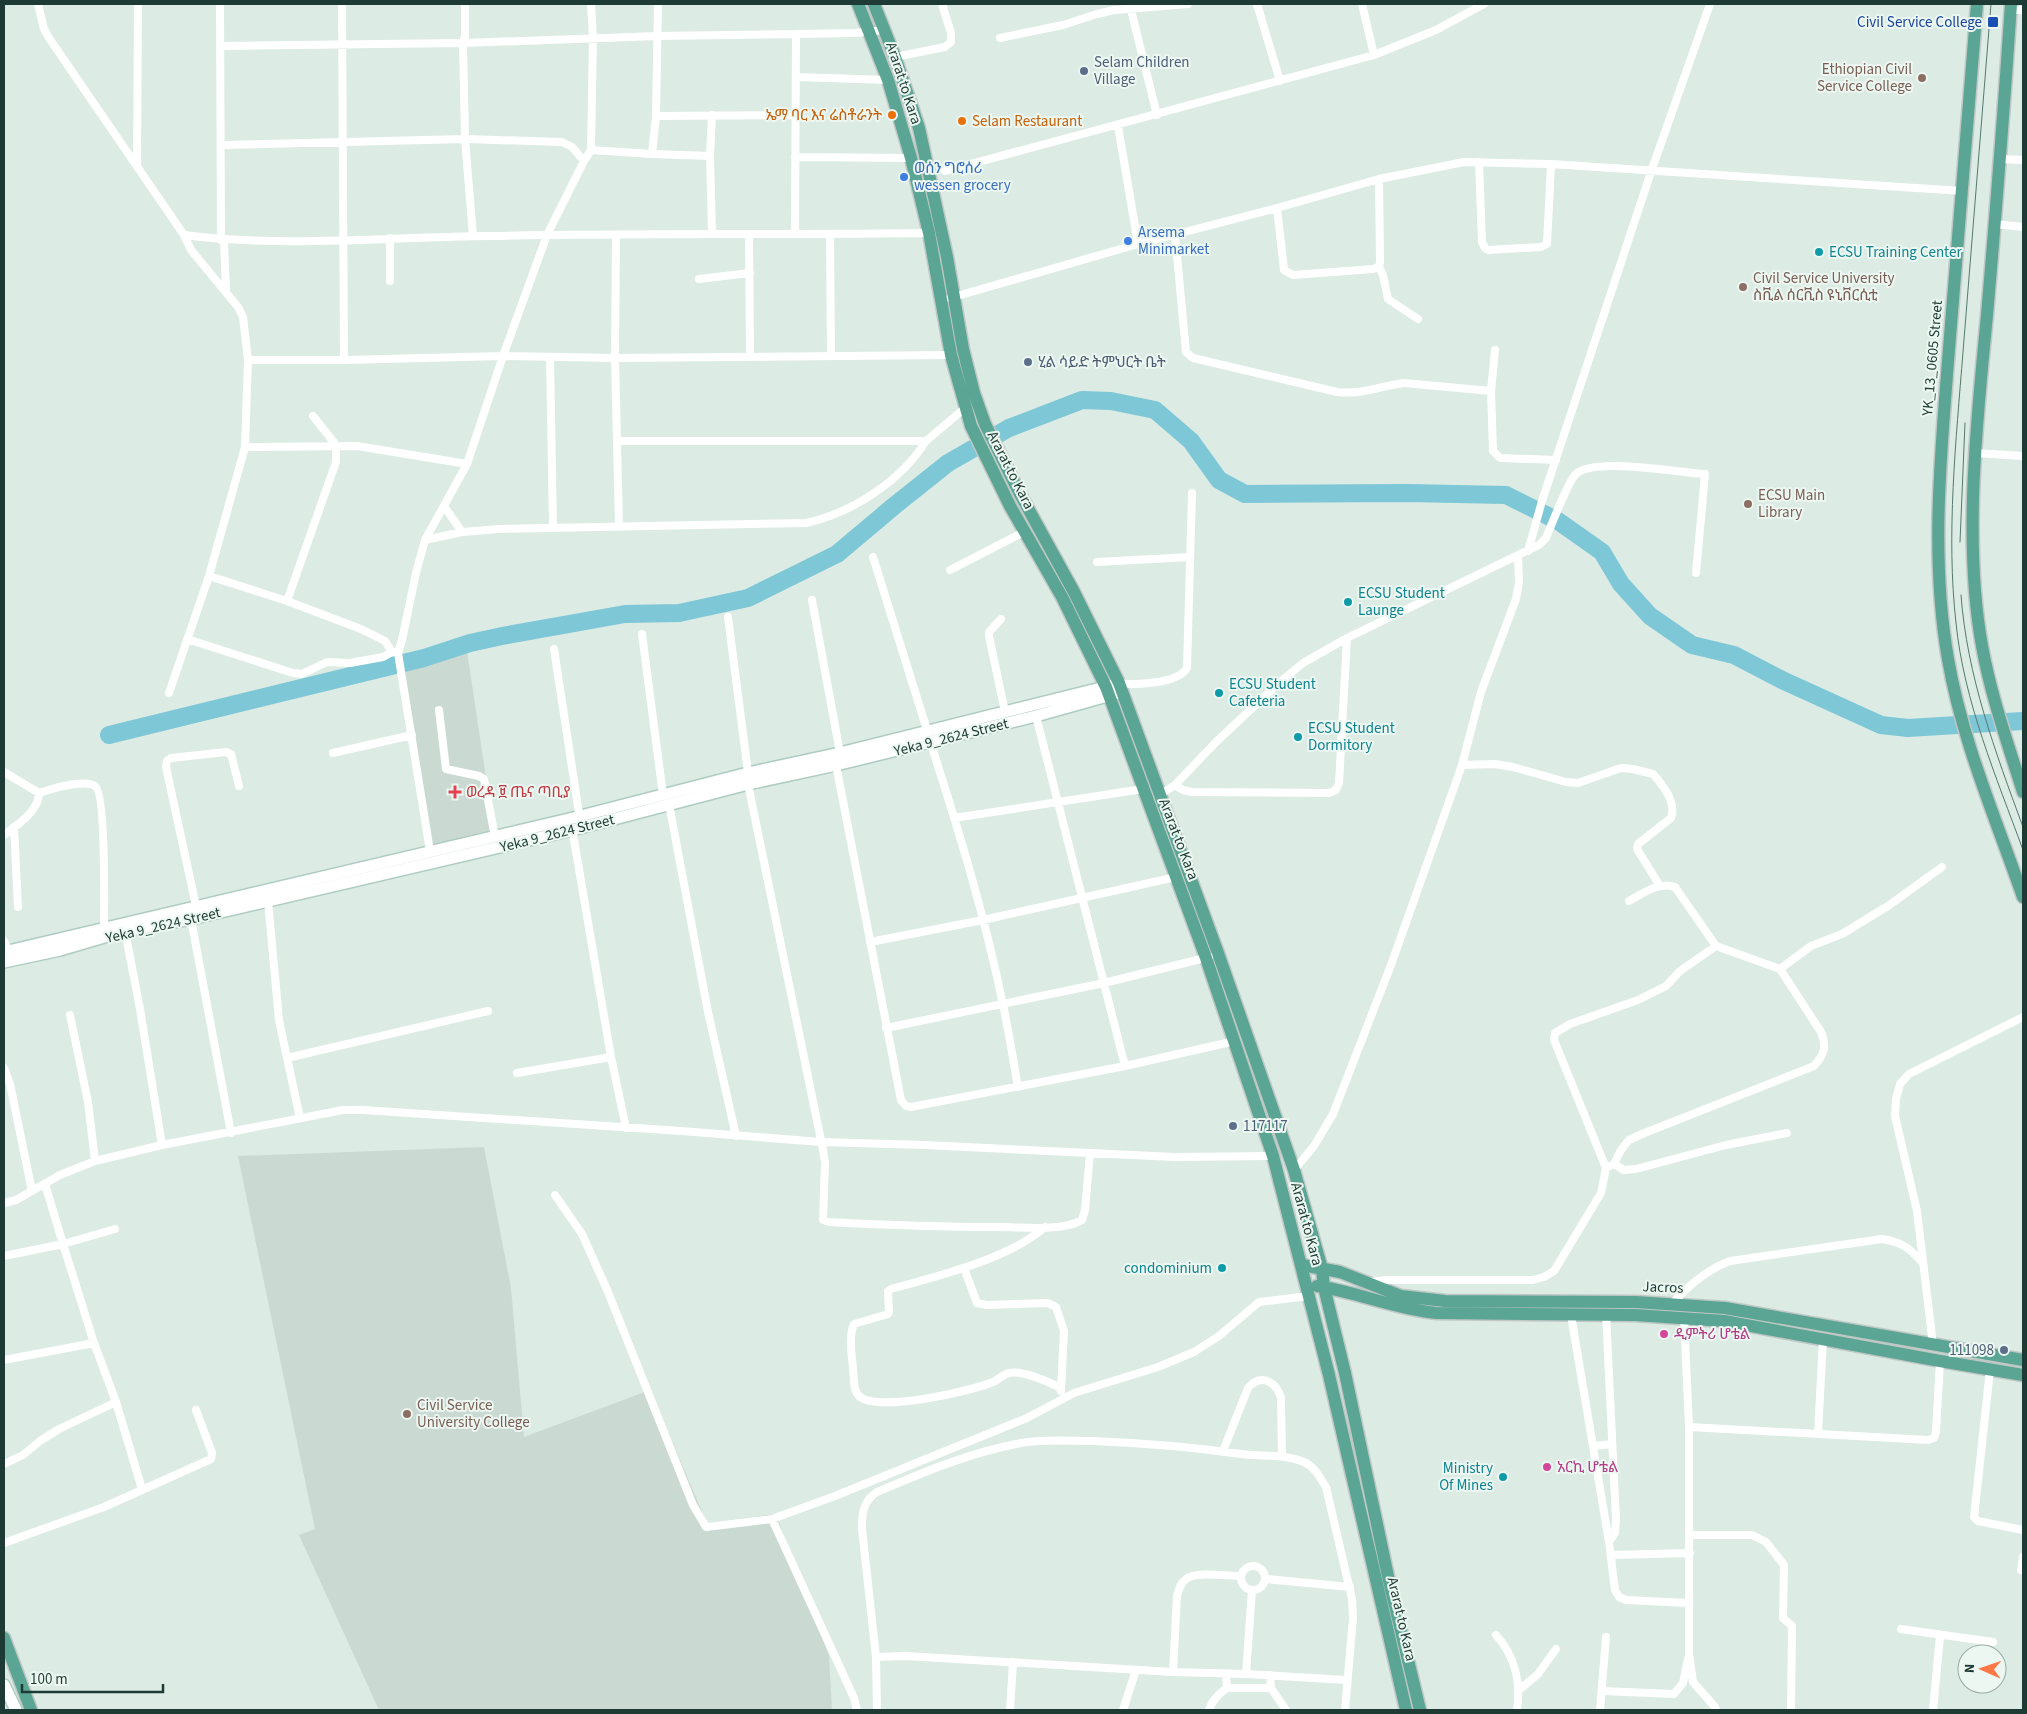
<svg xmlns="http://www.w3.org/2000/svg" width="2027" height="1714" viewBox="0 0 2027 1714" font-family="'Source Sans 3','Noto Sans Ethiopic',sans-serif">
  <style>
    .built { fill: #cadad3 }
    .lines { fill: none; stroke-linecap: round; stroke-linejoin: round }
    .river { stroke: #7dc7d7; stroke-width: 18 }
    .secondary-casing { stroke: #aeccc1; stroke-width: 14 }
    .primary-casing { stroke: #c0c8c6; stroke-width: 15 }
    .street { stroke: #fff; stroke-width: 8 }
    .secondary { stroke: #fff; stroke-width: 11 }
    .primary { stroke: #5ba594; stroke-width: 12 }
    .tram { stroke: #56786f; stroke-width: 1 }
    .transit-dot { fill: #1a4fb4; stroke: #edf7f2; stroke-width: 2 }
    .service-dot { fill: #5c6f8a; stroke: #edf7f2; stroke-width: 2 }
    .education-dot { fill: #8d6e63; stroke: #edf7f2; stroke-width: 2 }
    .food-dot { fill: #e8710a; stroke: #edf7f2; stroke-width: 2 }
    .shop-dot { fill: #3f7fe0; stroke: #edf7f2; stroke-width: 2 }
    .culture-dot { fill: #0f9aa8; stroke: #edf7f2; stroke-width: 2 }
    .health-dot { fill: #e0444e; stroke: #edf7f2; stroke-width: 2 }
    .hotel-dot { fill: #d1479c; stroke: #edf7f2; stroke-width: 2 }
    .labels { text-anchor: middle; stroke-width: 4; stroke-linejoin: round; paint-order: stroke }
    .transit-label { font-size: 15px; fill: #164399; stroke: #edf7f2; text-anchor: end }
    .service-label { font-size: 15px; fill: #4e5e75; stroke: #edf7f2; text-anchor: start }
    .education-label { font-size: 15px; fill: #785e54; stroke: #edf7f2; text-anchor: start }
    .street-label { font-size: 15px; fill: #1d3b34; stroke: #edf7f2 }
    .food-label { font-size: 15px; fill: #c56008; stroke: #edf7f2; text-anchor: end }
    .shop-label { font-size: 15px; fill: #366cbe; stroke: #edf7f2; text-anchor: start }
    .culture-label { font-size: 15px; fill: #0d838f; stroke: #edf7f2; text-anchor: start }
    .health-label { font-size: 15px; fill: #be3a42; stroke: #edf7f2; text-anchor: start }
    .hotel-label { font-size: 15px; fill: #b23c85; stroke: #edf7f2; text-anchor: start }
  </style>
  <rect width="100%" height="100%" fill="#dcebe4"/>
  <!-- built -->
  <path class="built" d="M466,645l29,192 -65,14 -31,-189z
    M484,1147l27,141 13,149 126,-47 57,133 69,-9 53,142 3,54h-453l-80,-175 16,-6 -77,-373z"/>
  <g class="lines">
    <!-- river -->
    <path class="river" d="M109,735l315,-77 46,-15 32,-7 123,-22 54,-1 69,-15 89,-44 57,-48 54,-43 61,-35 73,-28 29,1 44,9 36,31 28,39 26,14 162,-1 99,2 52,26 44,31 19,32 29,32 42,29 42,10 48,25 99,45 27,3 115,-7"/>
    <!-- secondary casing -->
    <g class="secondary-casing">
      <path id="secondary" d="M4,952l565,-133 179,-46 92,-20 273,-68
        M4,962l56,-12 65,-19 66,-12 381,-89 176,-46 88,-19 200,-49 82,-23
        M4,1685l12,25"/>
    </g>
    <!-- primary casing -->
    <g class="primary-casing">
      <path id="primary" d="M858,4l30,76 23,78 18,75 22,122 20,71 39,80 52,91 44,90 100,271 67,198 56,219 77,335
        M874,4l21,53 24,71 28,129 16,92 11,44 11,31 34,68 55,100 45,91 99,270 76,217 28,99 2,18 21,86 44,208 31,129
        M1977,4c-9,115 -19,230 -28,345 -8,103 -19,208 -1,310 14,82 48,160 75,238
        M2011,4c-7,104 -15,207 -24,311 -10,105 -24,226 -5,331 9,50 26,98 41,146
        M1302,1265l38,7 61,24 44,5 191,1 89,6 298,52
        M1317,1286c40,6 78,23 119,27l199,2 89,6 216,40 83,14
        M4,1638l27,72"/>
    </g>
    <!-- street -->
    <path class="street" d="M38,4l6,25 5,9 135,197 7,15 47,57 5,10 5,43 -3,87 -36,129 -40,117
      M220,4l1,236
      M342,4l2,356
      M465,4v32l-2,7 2,96 8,97
      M1257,4l23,77
      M1362,4l12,51
      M1131,10l26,105
      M2011,10h12
      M796,34l59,-1 30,-3
      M1000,38l63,-13 34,-11 17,-4 74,-6
      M221,46l242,-3 195,-7 138,-2 -1,200
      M895,57l50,-10 6,-5v-9l-9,-29
      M796,77l92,3
      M656,116l140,-1
      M1118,126l20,118
      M222,145l243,-6 97,3 10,5 12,14
      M591,150l61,4 4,-38 2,-112
      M652,154l58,2
      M795,157l116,1
      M2000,159l23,1
      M1479,162l3,80 3,6 3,2 53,-3 6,-3 4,-80
      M137,165l1,-161
      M945,171l429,-116 62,-25 48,-26
      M1277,208l7,62 9,5 80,-6 6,-2 1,-5 -1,-83
      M1995,224l28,3
      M712,233l-2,-77 2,-41
      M749,234l1,123
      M830,234l1,122
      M1175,234l11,118 7,6 144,34c26,3 42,-6 67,-9l87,8 2,60 7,7 56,2
      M184,235c102,13 204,2 306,1 146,-3 292,-1 439,-3
      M616,236l-1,122 4,167
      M390,238v43
      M224,240l2,51
      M1379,267l4,8 5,24 30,20
      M699,279l51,-6
      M950,298l188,-54 139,-36 102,-29 85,-17 87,2 411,27
      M550,357l3,170
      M248,360h96l159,-4 112,2 336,-3
      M1491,391l4,-41
      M618,441h308l39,-33
      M245,447l112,-1 110,18
      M1975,453l48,3
      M444,506l18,26
      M425,540l37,-8 37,-3 307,-6c46,-10 95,-42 120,-82
      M1528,551l14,-50 109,-329 59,-168
      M873,557l54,173
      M1097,562l93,-5
      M950,570l74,-38
      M209,576l78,25 74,28 24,12 7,11
      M812,600l28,153
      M287,601l49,-139v-17l-23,-29
      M728,617l20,156
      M1001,619l-12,13v4l16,76
      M642,634l21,161
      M187,639l106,34 9,1 25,-12 23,1 33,-6 9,-5 6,1
      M554,649l26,171
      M1119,683c16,2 59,1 68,-15l5,-175
      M439,710l7,59 33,7 5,3 11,58
      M1036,716l89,350
      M930,741c28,87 55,175 73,264 6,27 10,55 15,82
      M333,753l79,-18
      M836,765l65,335 5,6 5,1 214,-41 110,-25
      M1462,765l33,-1 18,3 53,15 12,1 43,-15 12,1 20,5c10,11 24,29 18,44l-33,26 -1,5 23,37
      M4,772l35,21
      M748,784l75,366 2,13 -2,57 6,2c56,3 113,5 169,5 24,0 63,5 84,-7l3,-10 5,-56
      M1175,785l8,5 9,2 137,1 7,-3 3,-7 8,-145
      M1161,794l14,-9 41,-43 64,-60 23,-19 44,-25 192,-93 7,-7c6,-14 21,-54 29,-63 17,-19 104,-2 130,-1l-9,99
      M669,804l39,208 28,124
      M954,818l189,-29
      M14,827l4,80
      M572,828l39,229 15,71
      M4,835c13,-10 35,-24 35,-42 12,-4 45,-14 56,-7 11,7 9,123 9,142
      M430,851l-32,-198 4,-13 14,-67 9,-33 42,-76 36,-108 44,-121 37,-74 7,-11 2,-113 -2,-33
      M268,901l11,119 8,38
      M1629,901c14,-8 31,-20 46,-14l41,59
      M196,906l-30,-139 1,-6 4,-3 55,-6 5,2 8,32
      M191,919l40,214
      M125,931l15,78 22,136
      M4,941l5,10
      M870,942l113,-22 193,-43
      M70,1015l18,87 7,59
      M886,1028l218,-45 105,-26
      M4,1068l6,16 22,107
      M517,1073l94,-16
      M300,1118l-13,-60 201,-47
      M1614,1164l10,6 12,-1 90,-24 61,-12
      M1606,1168l8,-4 7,-14 8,-10 13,-6 172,-68c10,-11 13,-19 7,-34l-41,-63
      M1294,1170l20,-24 19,-32 58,-149 71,-200 19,-73 35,-93 3,-17 -1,-26
      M45,1184l18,60 52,-15
      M555,1195l27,39 26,58 85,213 13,22 66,-8 63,-23 192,-78 47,-25 84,-26 36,-15 25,-16 40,-34 50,-6
      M4,1203l12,-3 44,-25 35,-14 67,-16 181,-35h20l318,21 140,11 104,3 249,12 99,-1
      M1045,1227c-36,32 -107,49 -154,62l-3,2 1,20 -1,3 -34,10c-6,14 -2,30 -1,45 1,8 0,20 5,26 15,19 114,-4 135,-13 5,-2 11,-8 16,-9 12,-3 41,9 51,15
      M4,1256l59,-12 31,99 22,59 26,87
      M964,1268l13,35 9,2 62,-2 8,4 8,24 -3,60
      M1370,1282l17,-2h146l11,-3 10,-6 47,-78 5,-25 -52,-128 1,-7 15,-9 68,-24 28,-14 14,-15 36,-25 64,23 31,-23 31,-12 46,-28 54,-39
      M1673,1303c15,-17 35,-34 57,-42l152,-22c21,3 27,9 41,24
      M1606,1314l10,205 -1,14 -6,9
      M1571,1315l38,227 6,48 4,7 7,3 62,3
      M1684,1317l5,110v227l4,28 22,25 1,3
      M1933,1345l-16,-134 -22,-95 1,-17 4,-15 9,-10 114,-57
      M4,1360l90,-17
      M1990,1370l-16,147 4,4 45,9
      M1689,1427l239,13 6,-2 2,-6 4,-71
      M1818,1433l5,-93
      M1593,1446l19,-2
      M1223,1451l25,-63c13,-15 28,-7 33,10l1,57
      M4,1464l19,-9 17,-14 19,-12 57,-27
      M772,1519l82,179 3,12
      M1690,1535h62l14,7 18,23 -1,53 9,8 -1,84
      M4,1543l100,-36 107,-48 1,-6 -16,-43
      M1611,1555l79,-2
      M1241 1578a12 12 0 1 1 24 0a12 12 0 1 1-24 0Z
      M2021,1570l2,-13
      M1266,1579l84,8
      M1901,1629l92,13
      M1496,1635c19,21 25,48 21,75
      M876,1657l30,-1 267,16 73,2 100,6
      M1173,1672l4,-76c2,-6 3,-13 9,-17 9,-8 42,-3 55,-3
      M1246,1674l6,-84
      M1227,1688h44l-1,-13
      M1271,1688l15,22
      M1518,1691l20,-17 18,-25
      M1602,1691l72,3 9,-11 5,-24
      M877,1710l-1,-53 -14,-128c0,-16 1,-28 15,-37 47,-20 94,-40 144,-49 24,-4 48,-2 72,-2 50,2 99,6 148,13 21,3 42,-1 63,8 11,5 16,16 22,25l26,112 1,19 -8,92
      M1010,1710l3,-48
      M1123,1710l13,-40
      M1209,1710c3,-10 10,-16 18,-22l-1,-14
      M1600,1710l6,-73
      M1933,1710l7,-74"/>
    <!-- secondary -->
    <use href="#secondary" class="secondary"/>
    <!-- primary -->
    <use href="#primary" class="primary"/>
    <!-- tram -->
    <path class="tram" d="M1991,4c-9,116 -19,232 -28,348 -7,89 -17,182 -7,271 8,79 40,153 67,227
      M1960,542l5,-119
      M1961,595c6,81 34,156 62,232"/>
  </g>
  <!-- markers -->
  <rect class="transit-dot" x="1987" y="16" width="12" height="12" rx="2.5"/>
  <g class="service-dot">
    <circle cx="1084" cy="71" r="5"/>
    <circle cx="1028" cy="362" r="5"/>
    <circle cx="1233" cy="1126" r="5"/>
    <circle cx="2004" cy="1350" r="5"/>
  </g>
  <g class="education-dot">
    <circle cx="1922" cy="78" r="5"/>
    <circle cx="1743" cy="287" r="5"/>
    <circle cx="1748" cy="504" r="5"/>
    <circle cx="407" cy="1414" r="5"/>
  </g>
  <g class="food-dot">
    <circle cx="892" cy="115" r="5"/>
    <circle cx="962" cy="121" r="5"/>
  </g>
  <g class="shop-dot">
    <circle cx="904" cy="177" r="5"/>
    <circle cx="1128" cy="241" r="5"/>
  </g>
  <g class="culture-dot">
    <circle cx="1819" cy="252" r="5"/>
    <circle cx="1348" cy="602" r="5"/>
    <circle cx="1219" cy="693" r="5"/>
    <circle cx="1298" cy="737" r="5"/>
    <circle cx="1222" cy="1268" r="5"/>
    <circle cx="1503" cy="1477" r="5"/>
  </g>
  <path class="health-dot" d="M452.5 784.5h5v5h5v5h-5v5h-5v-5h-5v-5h5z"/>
  <g class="hotel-dot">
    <circle cx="1664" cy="1334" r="5"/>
    <circle cx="1547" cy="1467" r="5"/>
  </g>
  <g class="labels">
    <!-- transit labels -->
    <g class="transit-label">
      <text x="1982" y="27">Civil Service College</text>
    </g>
    <!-- service labels -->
    <g class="service-label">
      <text x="1094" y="67">Selam Children<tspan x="1094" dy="17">Village</tspan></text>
      <text x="1038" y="367">ሂል ሳይድ ትምህርት ቤት</text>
      <text x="1243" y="1131">117117</text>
      <text x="1994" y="1355" text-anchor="end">111098</text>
    </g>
    <!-- education labels -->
    <g class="education-label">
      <text x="1912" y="74" text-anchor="end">Ethiopian Civil<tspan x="1912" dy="17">Service College</tspan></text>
      <text x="1753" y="283">Civil Service University<tspan x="1753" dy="17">ስቪል ሰርቪስ ዩኒቨርሲቲ</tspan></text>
      <text x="1758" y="500">ECSU Main<tspan x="1758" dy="17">Library</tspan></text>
      <text x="417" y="1410">Civil Service<tspan x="417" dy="17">University College</tspan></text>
    </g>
    <!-- street labels -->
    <g class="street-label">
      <text transform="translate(904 83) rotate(72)" y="5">Ararat to Kara</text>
      <text transform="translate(1932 358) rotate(-85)" y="5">YK_13_0605 Street</text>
      <text transform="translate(1011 470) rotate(63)" y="5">Ararat to Kara</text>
      <text transform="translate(951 737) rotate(-14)" y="5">Yeka 9_2624 Street</text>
      <text transform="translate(557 833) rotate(-14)" y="5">Yeka 9_2624 Street</text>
      <text transform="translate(1179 839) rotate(69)" y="5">Ararat to Kara</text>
      <text transform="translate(163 925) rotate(-13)" y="5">Yeka 9_2624 Street</text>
      <text transform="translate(1307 1224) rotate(75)" y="5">Ararat to Kara</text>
      <text transform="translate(1663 1287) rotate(2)" y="5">Jacros</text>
      <text transform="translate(1402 1619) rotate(77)" y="5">Ararat to Kara</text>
    </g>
    <!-- food labels -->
    <g class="food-label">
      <text x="882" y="120">ኤማ ባር እና ሬስቶራንት</text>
      <text x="972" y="126" text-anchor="start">Selam Restaurant</text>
    </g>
    <!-- shop labels -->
    <g class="shop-label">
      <text x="914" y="173">ወሰን ግሮሰሪ<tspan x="914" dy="17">wessen grocery</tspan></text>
      <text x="1138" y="237">Arsema<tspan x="1138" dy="17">Minimarket</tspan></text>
    </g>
    <!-- culture labels -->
    <g class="culture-label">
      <text x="1829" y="257">ECSU Training Center</text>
      <text x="1358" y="598">ECSU Student<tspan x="1358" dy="17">Launge</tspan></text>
      <text x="1229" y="689">ECSU Student<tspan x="1229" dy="17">Cafeteria</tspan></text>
      <text x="1308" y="733">ECSU Student<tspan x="1308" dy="17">Dormitory</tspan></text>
      <text x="1212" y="1273" text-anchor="end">condominium</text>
      <text x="1493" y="1473" text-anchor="end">Ministry<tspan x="1493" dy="17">Of Mines</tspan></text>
    </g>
    <!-- health labels -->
    <g class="health-label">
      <text x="466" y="797">ወረዳ ፱ ጤና ጣቢያ</text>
    </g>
    <!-- hotel labels -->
    <g class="hotel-label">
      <text x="1674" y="1339">ዲምትሪ ሆቴል</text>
      <text x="1557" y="1472">አርኪ ሆቴል</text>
    </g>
  </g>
  <!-- border -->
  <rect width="2027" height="1714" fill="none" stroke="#1d3b34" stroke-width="10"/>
  <!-- north arrow -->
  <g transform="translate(1982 1669) rotate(272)"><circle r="24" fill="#edf7f2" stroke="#9aaca6"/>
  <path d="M0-4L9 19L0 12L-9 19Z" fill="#ff7846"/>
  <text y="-8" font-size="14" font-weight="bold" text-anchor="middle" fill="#1d3b34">N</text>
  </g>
  <!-- scale -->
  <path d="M22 1684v8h141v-8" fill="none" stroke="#1d3b34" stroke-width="2.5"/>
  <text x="30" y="1684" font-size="15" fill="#1d3b34" stroke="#edf7f2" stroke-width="4" paint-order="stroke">100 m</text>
</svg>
